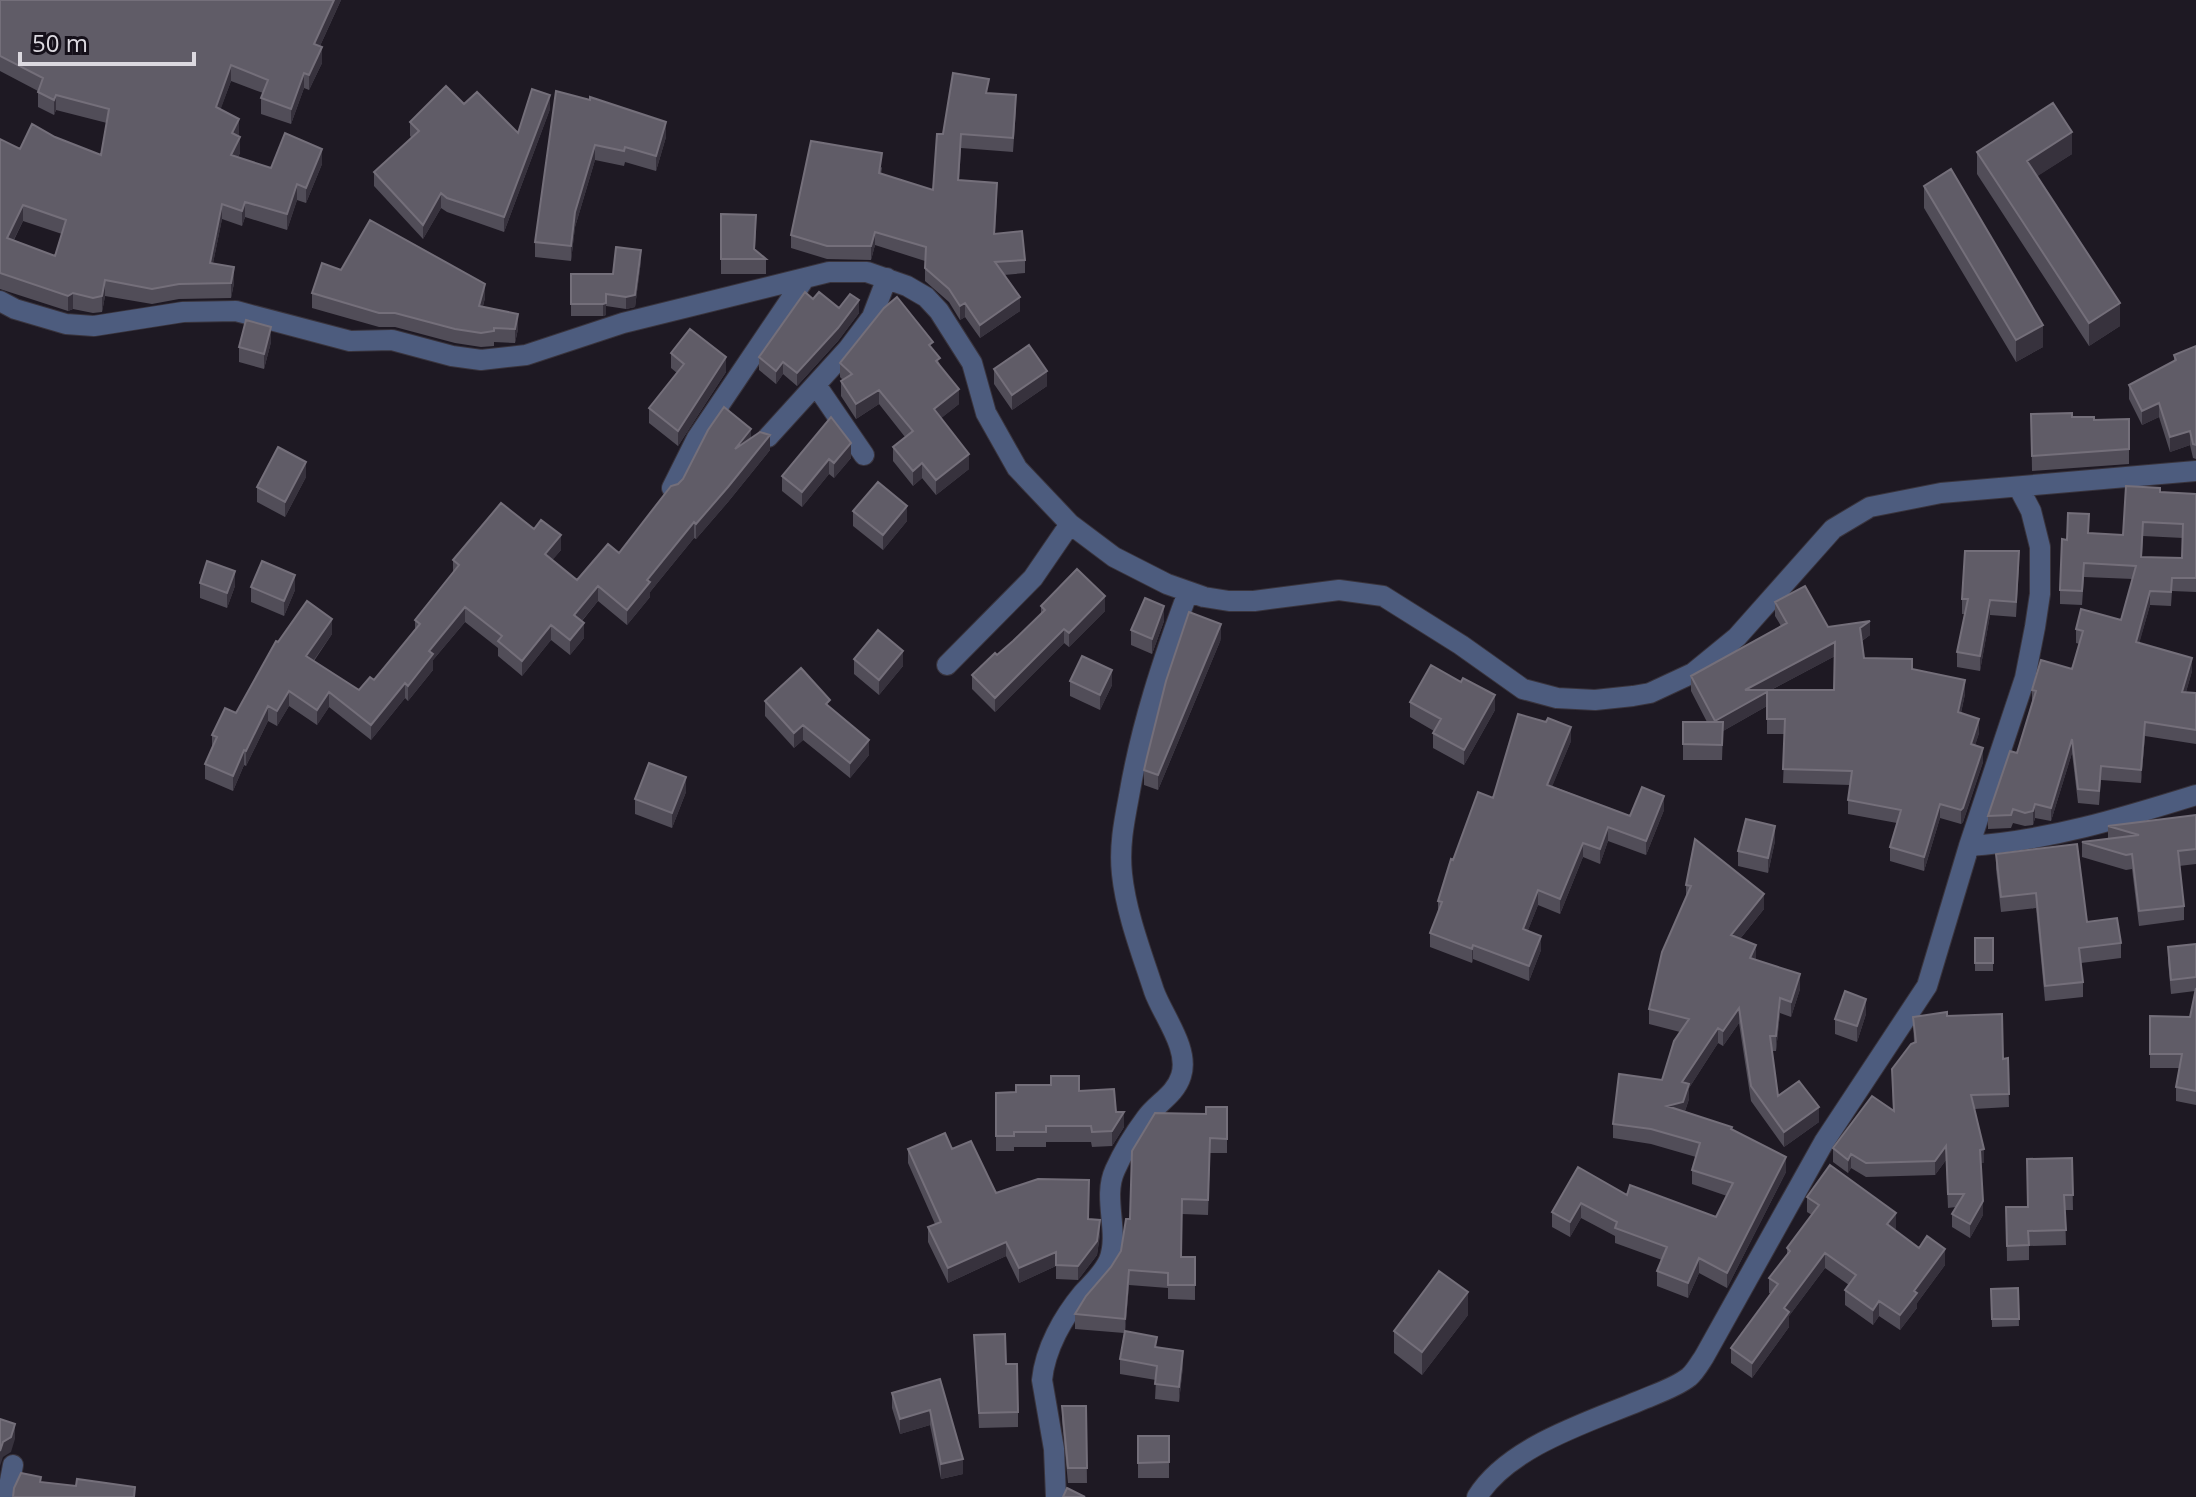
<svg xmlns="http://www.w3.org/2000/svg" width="2196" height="1497" viewBox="0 0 2196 1497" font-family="'Open Sans',sans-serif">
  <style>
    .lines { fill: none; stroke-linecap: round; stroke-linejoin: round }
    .minor-casing { stroke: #39343d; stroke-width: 22 }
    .minor { stroke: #4d5c7e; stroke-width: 20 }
    .wall { fill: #514d58; fill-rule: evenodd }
    .shaded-wall { fill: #37323d }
    .building { fill: #605c67; stroke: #746f7a; stroke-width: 2; fill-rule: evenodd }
  </style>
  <rect width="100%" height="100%" fill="#1e1923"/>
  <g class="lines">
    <!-- minor casing -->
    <g class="minor-casing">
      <path id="minor" d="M0,301l15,8 51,15 28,2 89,-14 53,-1 114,30 42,-1 60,16 29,4 45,-5 97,-32 206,-51h38l40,14 19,11 13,14 33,52 14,50 31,55 53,56 44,33 53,27 37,13 25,4h25l85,-11 44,6 78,49 62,44 34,9 38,2 38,-4 17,-3 43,-20 44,-36 96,-108 37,-22 71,-14 255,-22
        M816,385l48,70
        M768,437l80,-88 24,-32 15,-39
        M672,488l25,-50 108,-160
        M947,665l86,-87 37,-54
        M1969,846c78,-5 153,-28 227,-51
        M7,1497l6,-32
        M1056,1497l-2,-48 -12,-69c3,-31 21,-63 41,-87 9,-10 20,-19 26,-33 11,-28 -7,-62 6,-90 8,-18 19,-36 31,-52 11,-15 29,-23 35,-42 9,-27 -18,-60 -27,-85 -12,-37 -28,-78 -32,-117 -3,-27 2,-52 7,-78 12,-71 34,-137 59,-204
        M1477,1497c31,-50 109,-74 162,-96 16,-7 36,-13 50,-24 6,-5 11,-14 15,-20l120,-215 103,-156 42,-140 56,-168 10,-51 5,-33v-47l-9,-36 -12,-23"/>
    </g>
    <!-- minor -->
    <use href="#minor" class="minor"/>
  </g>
  <!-- wall -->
  <path class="wall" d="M0,0h341l-21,46 2,17 -13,27 -5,-2 -13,36 -30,-10v-16l2,-5 -32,-12 -11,29 19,25 1,18 -2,4 33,11 51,-4 -16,39 -9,-3 -10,30 -42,-13 -3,9 -20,-7 -9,44 21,20 -3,15 -52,1 -27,5 -47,-8 -3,16 -9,1 -20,-4 -5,2 -68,-22v-150l20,10 35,-12 46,18 6,-32 -51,-13 -2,5 -16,-8v-16l-38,-20zM23,221l39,13 -7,22 -41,-16z
    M556,91l110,46 -10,34 -31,-9 -1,4 -29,-6 -20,67 -4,34 -36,-4v-15z
    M988,93l28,16 -3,43 -52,-4 -2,33 38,15 -2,38 30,26v13l-21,2 16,36 -40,27 -15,-21 -5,3 -11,-18 -24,-21v-20l-50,-16 -4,15 -44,-1 -36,-11v-13l91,-68 -1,7 52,16 10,-56z
    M464,104l54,29 32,-24 -46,123 -57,-20 -6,-4 -18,31 -49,-53v-14l38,-34 -2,-2v-14z
    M1977,152l95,2 -35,22 83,150 -31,20 -112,-172z
    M1924,186l119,161 -27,15 -92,-154z
    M721,214l35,16 -1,20 11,9v15h-45z
    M641,261l-6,46 -9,2 -20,-3v9l-3,1h-32v-42h42z
    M341,270l144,28 -2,8 35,23 -3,14 -21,-1v4l-13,1 -26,-4 -60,-16h-16l-67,-19v-15z
    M813,299l46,14 -21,28 -41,45 -14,-12 -7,10 -17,-14v-13z
    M271,342l-7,27 -25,-7v-15z
    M2196,346v113l-3,-1 -3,-13 -20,7 -11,-35 -17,8 -13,-26v-14l45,-24v-6z
    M933,350l26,54 -18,14 28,51 -33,26 -14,-17 -9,8 -20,-25v-14l12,-10 -26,-33 -23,15 -15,-23v-15l2,-1 -3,-3v-14z
    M671,353l55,19 -48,74 -29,-23v-15l28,-35 -6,-5z
    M994,369l53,17 -35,24 -18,-26z
    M2031,414l63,6 35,-1v45l-97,7z
    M831,417l20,41 -17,20 -5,-4 -27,33 -20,-16v-15z
    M751,438l19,12 -42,52 -32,37 -2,-1 -44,54v5l-23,28 -29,-24 -16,20 2,17 -14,17 -19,-15 -29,36 -24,-20v-8l-33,-26 -32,38v10l-25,31 -3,-3 -34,42 -42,-33 -12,18 -28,-19 -12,20 -9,-5 -22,45 -2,-1 -11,26 -28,-12v-15l7,-16v-13l24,-22 42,-71 54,-8 -18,27 45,29 15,-10 41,-51v-9l38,-47v-13l108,-10 -9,10 25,20 42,-27 59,-69z
    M306,477l-21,40 -28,-15v-15z
    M2160,492l36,2v98l-24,-1 -1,15 -21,-1 -11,38 53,28 -6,21 10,1v51l-51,-8 -4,47 -40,-3 -2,25 -21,-2 -6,-50 -21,68 -16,-3 -2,7 -8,1 -12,-3 -2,5 -23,1v-13l29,-63 15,-51v-12l40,-21 8,-25 -4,-1v-14l45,-9 12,-41 -49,-2 -2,28 -22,-1v-14l7,-50 22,-7 34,2zM2143,536l40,2 -1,20 -40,-1z
    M853,511l54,10 -24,29 -30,-24z
    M2019,566l-3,51 -26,-2 -10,56 -23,-4v-15l8,-38h-3v-15z
    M200,583l35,3 -8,22 -27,-10z
    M251,587l44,3 -11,26 -33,-14z
    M1775,602l53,25 42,8 -8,6 2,17 48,11 53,25 -4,19 18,20 -4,12 8,17 -20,60 -2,2 -21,-6 -16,53 -34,-10v-14l7,-24 -49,-9v-14l2,-15 -67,-2 2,-49h-18v-28l-44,25 -1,29h-39v-38h24l-16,-31v-15l90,-50 -6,-10zM1835,656l-1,34h-63z
    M1041,606l64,5 -36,36 -5,-4 -69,69 -23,-23v-14l41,-34 28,-27z
    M1164,621l-12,33 -21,-9v-15z
    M1221,639l-63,151 -14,-5v-15z
    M854,659l49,7 -24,29 -25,-21z
    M1070,681l42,4 -12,25 -30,-14z
    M1461,682l34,28 -31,55 -31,-17v-15l1,-2 -24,-14v-15z
    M765,701l65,6 39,48 -19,23 -47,-38 -9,8 -29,-32z
    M1571,741l-19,45 78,30 34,-6 -18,45 -38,-14 -8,23 -17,-7 -23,57 -22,-9 -10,25 13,20 -12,31 -56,-22 -1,4 -42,-16v-14l8,-20v-12l55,-103z
    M686,792l-14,36 -37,-14v-15z
    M2196,815v49l-17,2 5,40v14l-45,6 -7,-57 -6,1 -44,-13v-15l26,-3v-13z
    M1775,841l-7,32 -30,-7v-15z
    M1996,854l91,68 34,21v15l-40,5 2,19v15l-38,4 -9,-93 -35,4 -5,-43z
    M1686,885l78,24 -24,30 16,21 44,29 -9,28 -11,-4 -4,38h-4l6,45 41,26 -35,25 -33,-46 -12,-78 -16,23 -5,-3 -29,45v11l-4,12 47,19 54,42 -59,116 -28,-15 -11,25 -31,-12v-15l5,-11 -47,-17v-7l-34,-18 -11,19 -18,-10v-15l26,-45 49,28 89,22 11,-21 -35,-12v-14l4,-13 -45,-13 -38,-6v-14l49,-44 18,-48 -31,-8v-15l37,-111z
    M1975,938h18v33h-18z
    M2196,944v161l-20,-4v-14l4,-19h-30v-52l40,1 5,-26 -24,3 -3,-33v-14z
    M1866,1014l-9,28 -22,-8v-15z
    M1947,1016l56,43 5,-1 1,49 -35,2 10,54h-3l2,52 -13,23 -18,-11v-13l4,-7 -8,1 -2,-48 -11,15 -69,2 -15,-9 -3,5 -15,-11v-14l60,-37 -1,-42 22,-26 -1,-26z
    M1079,1091l37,21 8,15 -12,19 -20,1 -1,-5h-45v5h-32v4h-18v-58z
    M1227,1107v46h-17l-2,62 -26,-1 -1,43h14v43l-27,-1v-11l-39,-3 -4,47 32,15 26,19 -4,36 -24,-3 1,-19 -36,-6v-15l4,-26 -49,-4v-15l36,-47 10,-16 9,-32 76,-105z
    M908,1149h44l44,44 92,26 12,15 -3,21 -19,25 -22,-1v-13l-37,17 -13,-27 -58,27 -20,-41v-15l7,-3 -27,-61z
    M2072,1158l1,52h-8l1,35 -37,1v14l-22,1 -1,-54h22z
    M1807,1197l89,31 -2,2 51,35 -28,38v5l-17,22 -21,-14 -6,9 -28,-20v-15l4,-5 -24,-17 -36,48v11l-37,51 -21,-15v-15l40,-54 -2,-1v-15l18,-23v-7l25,-33 -5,-3z
    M2018,1288l1,38 -27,1 -1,-38z
    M1468,1315l-46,60 -28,-22v-22z
    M974,1335l32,29 12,48v15l-39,1z
    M940,1379l23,95 -22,5 -11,-54 -30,9 -8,-26v-15z
    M1062,1406h24l1,77h-19l-6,-62z
    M1138,1436h31v42h-31z"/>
  <!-- shaded-wall -->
  <path class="shaded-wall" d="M334,0h7l-27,59v-15z
    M322,47v16l-13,27v-15z
    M231,65v16l-15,41v-15z
    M304,73v15l-13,36v-15z
    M56,95v15l-2,5v-15z
    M550,95v14l-46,123v-15z
    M239,119v16l-7,13v-15z
    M666,122v15l-10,34v-15z
    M2072,132v22l-45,29v-22z
    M240,137v16l-9,17v-15z
    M595,145v15l-20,67 -4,34v-15l4,-34z
    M322,149v15l-16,39v-15z
    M297,184v16l-10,30v-16z
    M441,193v15l-18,31v-14z
    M245,202v15l-3,9v-15z
    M222,204v15l-12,59v-15z
    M23,205v16l-16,32v-15z
    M875,232v13l-4,15v-14z
    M641,250v11l-6,46 -9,2v-12z
    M234,267v16l-3,15v-15z
    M105,280v16l-3,16v-16z
    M485,284v14l-6,22v-14z
    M73,293v16l-5,2v-15z
    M1020,297v14l-40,27v-13z
    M859,300v13l-21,28 -41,45v-13z
    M606,303v12l-3,1v-12z
    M965,303v14l-5,3v-14z
    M2120,303v23l-31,20v-23z
    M518,314v15l-3,14v-14z
    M2043,325v22l-27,15v-22z
    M271,327v15l-7,27v-15z
    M726,357v15l-48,74v-15z
    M783,362v12l-7,10v-13z
    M1047,371v15l-35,24v-15z
    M959,389v15l-25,20v-15z
    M879,390v14l-23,15v-15z
    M2159,403v14l-17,8v-14z
    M751,429v15l-16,5z
    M2190,431v14l-20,7v-15z
    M770,435v15l-42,52 -32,37v-15z
    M851,443v15l-17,20v-15z
    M969,454v15l-33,26v-15z
    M829,459v15l-27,33v-15z
    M306,462v15l-21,40v-15z
    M922,463v15l-9,8v-15z
    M907,506v15l-24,29v-15z
    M694,522v16l-44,54v5l-23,28v-15l20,-30z
    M561,535v15l-16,19v-15z
    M235,571v15l-8,22v-15z
    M295,575v15l-11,26v-15z
    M598,586v15l-24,29v-15z
    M2150,591v14l-14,50v-13z
    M1105,596v15l-36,36v-14z
    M1990,600v15l-10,56v-15z
    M1164,606v15l-12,33v-15z
    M465,607v15l-32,38v10l-25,31v-15l21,-35z
    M332,619v15l-26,37v-15z
    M1870,621v14l-10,7v-14z
    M584,623v15l-14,17v-15z
    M1221,624v15l-63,151v-15z
    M551,625v15l-29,36v-15z
    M1064,629v14l-69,69v-14z
    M1835,642v14l-68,36v14l-44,25 -1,29 1,-29 -8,-10 30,-31z
    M903,651v15l-24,29v-15z
    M2192,658v13l-10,35v-14z
    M1112,670v15l-12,25v-15z
    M1965,680v14l-7,32v-14z
    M405,683v15l-34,42v-15z
    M289,691v15l-12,20v-15z
    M329,692v15l-12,18v-15z
    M1495,695v15l-31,55v-15z
    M268,706v15l-22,45v-15z
    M1979,719v14l-8,25v-14z
    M2145,722v14l-4,47v-13z
    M803,725v15l-9,8v-15z
    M1571,727v14l-24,58v-14z
    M2072,739v14l-21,68v-13z
    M869,740v15l-19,23v-15z
    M1983,748v14l-20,60 -2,2v-14z
    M244,750v15l-11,26v-15z
    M686,777v15l-14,36v-15z
    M1664,796v14l-18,45v-14z
    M1940,804v14l-16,53v-14z
    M2035,804v14l-2,7v-14z
    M1775,826v15l-7,32v-15z
    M1608,827v14l-8,23v-15z
    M1583,843v14l-23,57v-15z
    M1538,890v15l-15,38v-14z
    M1764,894v15l-33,41v-15z
    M1541,936v14l-12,31v-15z
    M1473,945v14l-1,4v-14z
    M1756,945v15l-6,-2z
    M1800,974v15l-9,28v-15z
    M1780,998v15l-4,38v-15z
    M1866,999v15l-9,28v-16z
    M1739,1008v15l-16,23v-15z
    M1718,1028v15l-29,45v11l-6,18 -16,-11z
    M1819,1107v15l-35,25v-15z
    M1124,1112v15l-12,19v-15z
    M1946,1146v14l-11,15v-14z
    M1984,1149v14h-4v-13z
    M1851,1154v14l-3,5v-13z
    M1786,1157v15l-59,116v-15z
    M1983,1201v14l-13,23v-14z
    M1581,1203v15l-11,19v-15z
    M1896,1213v15l-9,12v-16z
    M1100,1220v14l-3,21 -19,25v-14z
    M1006,1242v14l-58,27v-15z
    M1945,1249v16l-28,38v5l-17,22v-15l14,-24z
    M1056,1252v14l-37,17v-15z
    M1825,1253v15l-36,48v11l-37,51v-15l32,-55z
    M1699,1258v15l-11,25v-15z
    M1129,1270v15l-4,49v-15z
    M1468,1292v23l-46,60v-23z
    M1879,1301v15l-6,9v-15z
    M1183,1351v15l-4,36v-15z
    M930,1410v15l-30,9v-15z
    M15,1424v15l-4,13 -8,5 -3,9v-15l3,-9z
    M963,1459v15l-22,5v-15z"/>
  <!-- building -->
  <path class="building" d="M0,0h334l-20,44 8,3 -13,28 -5,-2 -13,36 -30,-11 7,-18 -37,-15 -15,42 23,12 -7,14 8,4 -9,18 40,13 14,-35 37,16 -16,39 -9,-4 -10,30 -42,-12 -3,9 -20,-7 -12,59 24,4 -3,16 -52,1 -27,5 -47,-9 -3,16 -9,2 -20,-5 -5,3 -68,-23v-134l20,10 12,-25 23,13 46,18 8,-46 -53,-14 -2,5 -16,-8 5,-14 -43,-22zM23,205l43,15 -11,36 -48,-18z
    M953,73l36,6 -3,14 30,2 -3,43 -52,-4 -3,46 39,3 -3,51 28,-3 3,29 -30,2 25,35 -40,28 -15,-22 -5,3 -11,-17 -24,-21 1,-21 -51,-15 -4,14h-44l-36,-11 20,-94 71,12 -3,20 54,17 4,-56h6z
    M446,86l18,18 13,-12 41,41 14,-44 18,6 -46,122 -57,-19 -6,-5 -18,32 -49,-53 45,-41 -9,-9z
    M556,91l34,9v-3l76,25 -10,34 -31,-9 -1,4 -29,-6 -20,67 -4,34 -36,-4z
    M2053,103l19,29 -45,29 93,142 -31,20 -112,-171z
    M1951,169l92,156 -27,15 -92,-154z
    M721,214l35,1 -2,34 12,10h-45z
    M370,220l115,64 -6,22 39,8 -3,15 -21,-1v3l-13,2 -26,-4 -60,-16h-16l-67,-20 10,-30 19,7z
    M616,247l25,3 -6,45 -9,2 -20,-3v9l-3,1h-32v-30h42z
    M805,292l8,7 6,-7 20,16 11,-14 9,6 -21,28 -41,45 -14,-11 -7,9 -17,-14z
    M897,297l36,45 -4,3 11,13 -4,3 23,28 -25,20 35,45 -33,26 -14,-17 -9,8 -20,-24 20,-16 -34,-41 -23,14 -15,-23 11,-7 -12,-11 44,-55z
    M246,320l25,7 -7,27 -25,-7z
    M690,329l36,28 -48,74 -29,-23 35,-44 -13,-11z
    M1029,345l18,26 -35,24 -18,-26z
    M2196,346v99l-3,-1 -3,-13 -20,6 -11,-34 -17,8 -13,-26 47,-25 -2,-5z
    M724,407l27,22 -16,20 25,-17 10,3 -42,52 -32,37 -2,-2 -47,58 3,2 -23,28 -29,-24 -24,29 10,8 -14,17 -19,-15 -29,36 -24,-20 4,-5 -37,-29 -36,44 4,3 -25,32 -3,-3 -34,42 -42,-33 -12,18 -28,-19 -12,20 -9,-5 -22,45 -2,-1 -11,26 -28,-12 12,-27 -5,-2 13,-27 11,5 40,-72 2,1 29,-41 25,18 -26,37 53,34 11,-13 4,3 46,-56 -5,-4 44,-55 -6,-5 48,-57 33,26 7,-9 20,15 -16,19 32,26 31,-36 11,9 52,-67 7,-2 5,-5 25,-49z
    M2072,413v4h22v3l35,-1v30l-97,7 -1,-42z
    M831,417l20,26 -17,20 -5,-4 -27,33 -20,-16z
    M278,447l28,15 -21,40 -28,-15z
    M878,482l29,24 -24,29 -30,-24z
    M2126,486l34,2v4l36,2v84h-24l-1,14 -21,-1 -14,51 56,16 -10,34 14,1v37l-51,-8 -4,48 -40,-4 -2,25 -21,-2 -6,-50 -21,69 -16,-4 -2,7 -8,2 -12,-4 -2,6 -23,1 22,-65 7,2 19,-62 -4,-1 9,-30 31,9 11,-38 -7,-2 5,-20 40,11 15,-54 -52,-3 -2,28 -22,-1 2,-51 5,1 1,-27 21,1 -1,19 35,2zM2143,522l40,2 -1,34 -41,-1z
    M1965,551h54l-3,51 -26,-2 -10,56 -23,-4 11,-53h-6z
    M207,561l28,10 -8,22 -27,-10z
    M262,561l33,14 -11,26 -33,-14z
    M1077,569l28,27 -36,37 -5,-4 -69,69 -23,-23 23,-22 2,2 16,-14 32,-31 -4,-4z
    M1805,586l23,41 42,-6 -10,7 4,30 48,1v10l53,11 -7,32 21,7 -8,25 12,4 -20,60 -2,2 -21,-6 -16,53 -34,-10 11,-37 -53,-10 4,-29 -69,-2 2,-50h-18v-27l-52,29 -24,-45 96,-53 -12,-21zM1835,642l-1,48h-89z
    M1145,598l19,8 -12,33 -21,-9z
    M1189,612l32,12 -63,151 -14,-5 3,-13 19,-76z
    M878,630l25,21 -24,29 -25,-21z
    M1082,656l30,14 -12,25 -30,-14z
    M1431,665l30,17 2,-4 32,17 -31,55 -31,-17 8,-14 -31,-17z
    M801,668l29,32 -4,4 43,36 -19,23 -47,-38 -9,8 -29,-32z
    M1518,714l28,8 2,-4 23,9 -24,58 83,31 12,-29 22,9 -18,45 -38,-14 -8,22 -17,-6 -23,56 -22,-9 -15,39 18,7 -12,30 -56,-21 -1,4 -42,-16 12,-31 -4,-1 13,-42 2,1 25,-68 15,6z
    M1683,722h40l-1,23 -39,-1z
    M649,763l37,14 -14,36 -37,-14z
    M2196,815v34l-18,2 6,55 -45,5 -7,-57 -6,1 -44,-13 57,-7 -31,-9z
    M1746,819l29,7 -7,32 -30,-7z
    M1695,839l69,55 -33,41 25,10 -6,13 50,16 -9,28 -11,-4 -4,38h-6l8,60 21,-15 20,26 -35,25 -33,-46 -12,-78 -16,23 -5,-3 -36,54 7,2 -6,18 -16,4 65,21 -1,2 55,28 -59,116 -28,-15 -11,25 -31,-12 10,-24 -52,-19 2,-6 -36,-19 -11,19 -18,-10 26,-45 49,28 3,-10 86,32 17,-34 -41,-13 8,-27 -49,-14 -38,-5 6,-50 43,6 12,-39 15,-22 -40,-10 13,-57 29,-66 -5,-1z
    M2077,844l10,78 30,-4 4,25 -42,5 4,34 -38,4 -9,-93 -35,4 -5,-43z
    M1975,938h18v25h-18z
    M2196,944v33l-25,3 -3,-33z
    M2196,988v103l-20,-4 6,-33h-32v-38l40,1z
    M1845,991l21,8 -9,27 -22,-7z
    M1947,1012v4l55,-2 1,45 5,-1 1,36 -38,1 13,54 -4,1 3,51 -13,23 -18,-10 12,-20h-16l-2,-48 -11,15 -69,2 -15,-9 -3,6 -15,-12 39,-52 22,15 -2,-42 19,-25 5,-2 -3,-25z
    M1051,1076h28v15l35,-2 2,23h8l-12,19 -20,1 -1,-6h-45v6h-32v4h-18v-43l20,-1v-7h35z
    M1206,1107h21v32l-17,-1 -2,62 -26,-1 -1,58h14v28h-27v-12l-39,-3 -4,49 -50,-5 11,-18 25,-29 10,-16 5,-32h4l2,-68 23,-38 51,1z
    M945,1133l7,16 19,-8 25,52 42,-14 51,1 -1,39 12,1 -3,21 -19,25 -22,-1v-13l-37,16 -13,-26 -58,26 -20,-41 13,-5 -33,-73z
    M2072,1158l1,37h-9l2,35 -38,1 1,14 -22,1 -1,-39h22l-1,-48z
    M1830,1165l66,48 -9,11 32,24 8,-12 18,13 -31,42 3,2 -17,22 -21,-14 -6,9 -28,-20 11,-15 -31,-22 -41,55 5,4 -37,51 -21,-15 47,-64 -9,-6 21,-27 -3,-3 32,-43 -12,-8z
    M1439,1271l29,21 -46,60 -28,-21z
    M2018,1288l1,31h-27l-1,-30z
    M1125,1331l32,6 -2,10 28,4 -4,36 -24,-3 2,-18 -37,-7z
    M1005,1334l1,30h11l1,48 -39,1 -5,-78z
    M940,1379l23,80 -22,5 -11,-54 -30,9 -8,-26z
    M1062,1406h24l1,62h-19z
    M0,1419l15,5 -4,13 -8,5 -3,9z
    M1138,1436h31v26l-31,1z
    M21,1473l20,4 -1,5 36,4 1,-7 58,8 -1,10h-121l1,-9z
    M1067,1488l18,9h-22z"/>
  <!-- scale -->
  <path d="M20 52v12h174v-12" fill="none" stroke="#dcd9e0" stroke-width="4"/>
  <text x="32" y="52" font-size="24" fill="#dcd9e0" stroke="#15101a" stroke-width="6" paint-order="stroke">50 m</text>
</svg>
